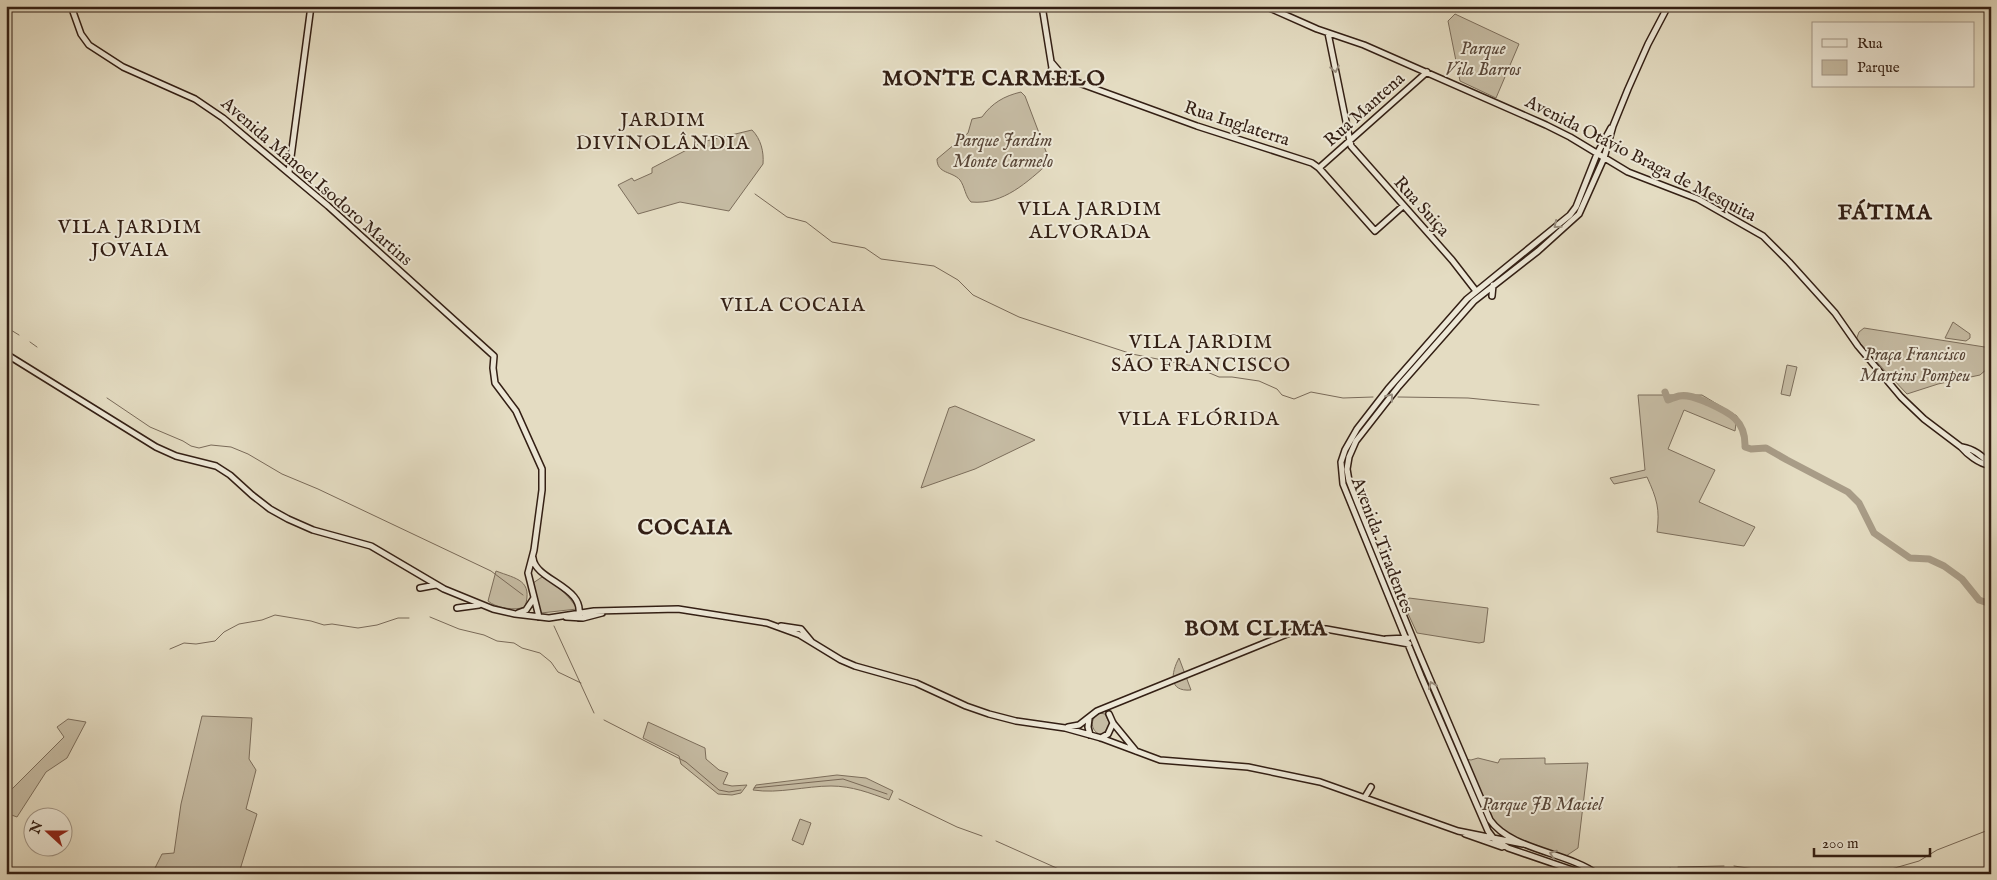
<svg xmlns="http://www.w3.org/2000/svg" width="1997" height="880" viewBox="0 0 1997 880" font-family="'IM FELL English',serif">
  <style>
    .green { fill: #c6bca4; stroke: #7c6e5c }
    .lines { fill: none; stroke-linecap: round; stroke-linejoin: round }
    .stream { stroke: #796a59; stroke-width: 1 }
    .river { stroke: #a89c87; stroke-width: 7 }
    .secondary-casing { stroke: #331f14; stroke-width: 8 }
    .secondary { stroke: #ede8d7; stroke-width: 5 }
    .oneway { stroke: #998e7f }
    .labels { text-anchor: middle; stroke-width: 4; stroke-linejoin: round; paint-order: stroke }
    .park-label { font-size: 18px; font-style: italic; fill: #584638; stroke: #ede8d7 }
    .street-label { font-size: 18px; fill: #331f14; stroke: #ede8d7 }
    .quarter-label { font-size: 20px; letter-spacing: 1px; fill: #331f14; stroke: #ede8d7 }
    .district-label { font-size: 22px; font-weight: bold; letter-spacing: 1px; fill: #331f14; stroke: #ede8d7 }
  </style>
  <rect width="100%" height="100%" fill="#e4dcc2"/>
  <filter id="stains"><feTurbulence type="fractalNoise" baseFrequency=".004" numOctaves="4"/><feColorMatrix values="0 0 0 0 .2 0 0 0 0 .09 0 0 0 0 .02 0 0 0 .5 -.17"/></filter>
  <radialGradient id="worn" r=".72"><stop offset=".6" stop-color="#630" stop-opacity="0"/><stop offset="1" stop-color="#630" stop-opacity=".3"/></radialGradient>
  <!-- green -->
  <path class="green" d="M1455,14l64,30 -23,54 -36,-17 -12,-60z
    M1021,92l4,4 25,66c-23,20 -46,43 -79,40 -6,-6 -6,-15 -11,-22 -8,-9 -23,-6 -23,-21l31,-26 4,-14 10,-2c10,-14 22,-21 39,-25z
    M752,130c9,9 12,22 11,34l-34,47 -49,-9 -42,12 -20,-29 14,-7 2,3 18,-8v-5l50,-26z
    M1953,322l17,12v4l-4,3 -21,-3z
    M1864,328l127,20v13l-3,7 -8,7 -42,9 -31,10 -51,-54 3,-8z
    M1787,365l10,2 -7,29 -9,-2z
    M1638,395h64l35,21 -2,15 -51,-21 -16,39 47,21 -16,32 56,25 -11,19 -87,-14c3,-23 0,-33 -10,-55l-33,7 -4,-6 35,-8z
    M955,406l80,34 -60,29 -54,19 28,-80z
    M496,571c21,8 37,9 29,36 -10,4 -29,1 -37,-6z
    M542,577c15,8 27,18 35,32l-36,4 -8,-30z
    M1409,598l79,10 -4,34 -5,1 -62,-10 -13,-28z
    M1179,658l12,32c-23,2 -20,-17 -12,-32z
    M1100,713l5,1 6,13c-11,19 -29,-5 -11,-14z
    M202,716l50,2 -3,41 7,11 -10,39 11,5 -18,59 -87,1 10,-20 12,-1 7,-49z
    M68,719l18,3 -19,36 -21,14 -29,45 -11,-4v-18l58,-58 -7,-10z
    M648,722l57,26 1,11 13,11 9,3 -5,11 9,2 15,-1 -6,8 -9,2 -14,-1 -37,-30 -2,-8 -36,-18z
    M1478,758l20,5 2,-4 45,-1v6l43,-1 -10,85 -12,8c-25,-9 -58,-16 -75,-39l-26,-58 6,1z
    M837,775l29,3 27,13 -4,9c-19,-7 -37,-14 -58,-14 -26,0 -52,8 -78,4l3,-5z
    M800,819l11,4 -8,22 -11,-5z"/>
  <g class="lines">
    <!-- stream -->
    <path class="stream" d="M755,194l32,23 19,5 26,20 33,6 16,11 53,7 24,14 15,15 46,22 113,37 61,12 26,11h13l27,4 18,8 5,6 12,4 17,-7 32,6 30,-1
      M6,327l13,8
      M30,342l7,5
      M1398,397l70,1 71,7
      M107,398l43,29 33,14 8,5 8,2 12,-3 20,2 17,7 34,20 36,15 173,82 32,24
      M430,617l29,12 25,6 13,6 17,2 8,5 18,5 11,9 7,10 23,11
      M554,626l40,87
      M170,649l14,-6 12,1 19,-3 9,-9 15,-8 23,-4 13,-5 36,6 13,4 8,-1 26,4 19,-3 21,-7h11
      M604,720l82,42 33,28 10,2 12,-2
      M754,788l89,-9 44,15
      M899,799l58,28 25,9
      M996,841l65,29
      M1734,866l54,8h17
      M1678,867l46,-1
      M1088,872l20,2
      M1662,874l8,-6
      M1874,874l45,-13 18,-11 54,-21"/>
    <!-- river -->
    <path class="river" d="M1665,392l3,8c3,-1 7,-3 11,-4 10,-2 19,3 27,6 22,10 40,17 39,45l6,2 15,-1 21,12 61,32 11,11 15,30 36,25 19,1 15,7 18,13 17,21 12,4"/>
    <!-- secondary casing -->
    <g class="secondary-casing">
      <path id="secondary" d="M71,6l10,28 8,11 34,22 72,32 28,19 105,88 166,150 -1,12 2,15 21,28 26,58v21l-8,60 -6,23 11,44
        M1042,6l10,62
        M1265,6l52,23 47,16 182,80 24,12 58,35 70,27 65,37 26,26 46,51 23,33 43,51 23,22 37,28c6,7 18,17 28,18
        M1328,33l23,113 101,114 24,31
        M1052,63l6,7 -3,6 -4,-1 -1,-3 3,-5
        M1057,75l140,51 115,37 7,5 56,63 28,-25
        M1319,168l108,-96
        M289,172l22,-166
        M1492,296l1,-11
        M6,354l150,93 20,9 40,10 14,9 22,20 18,14 18,10 25,11 58,16 73,43 49,20 22,5 34,4 45,-7 84,-2 89,14 33,12 41,25 14,6 61,17 50,23 23,8 27,7 49,7 36,10 59,22 88,7 72,15 138,49 65,13
        M1962,447c12,2 22,10 29,19
        M533,558c2,23 55,29 45,60
        M420,588l16,-3
        M457,608l22,-3
        M518,613l8,-3 8,-12
        M566,617l17,1 19,-5
        M781,626l20,3 10,12
        M1386,639l22,-1
        M1109,714l4,9 23,28
        M1089,719l-1,8 2,8
        M1068,727l11,-2 18,-14 205,-83 24,1 83,15
        M1101,738l7,-4 5,-11
        M1365,797l6,-10
        M1465,834l37,13
        M1584,874l-76,-26 -14,-9 -6,-8 -67,-155 -78,-192 -2,-22 4,-12 12,-21 31,-40 79,-90 103,-84 6,-8 21,-53 14,-26
        M1597,874c-30,-22 -86,-24 -107,-54l-72,-169 -60,-147 -9,-23 -2,-12 2,-12 7,-16 43,-55 75,-85 64,-50 41,-37 25,-56 9,-32 15,-37 20,-45 20,-38"/>
    </g>
    <!-- secondary -->
    <use href="#secondary" class="secondary"/>
  </g>
  <!-- one-way arrows -->
  <defs><path id="oneway-chevron" d="M-2-3.5L2.5 0L-2 3.5" fill="none" stroke-width="1.6" stroke-linecap="round" stroke-linejoin="round" transform="scale(1.25)"/></defs>
  <g class="oneway">
    <use href="#oneway-chevron" transform="translate(1335 69) rotate(79)"/>
    <use href="#oneway-chevron" transform="translate(1557 225) rotate(141)"/>
    <use href="#oneway-chevron" transform="translate(1390 397) rotate(-51)"/>
    <use href="#oneway-chevron" transform="translate(1432 685) rotate(-113)"/>
    <use href="#oneway-chevron" transform="translate(1553 854) rotate(-161)"/>
  </g>
  <g class="labels">
    <!-- park labels -->
    <g class="park-label">
      <text x="1483" y="54">Parque<tspan x="1483" dy="21">Vila Barros</tspan></text>
      <text x="1003" y="146">Parque Jardim<tspan x="1003" dy="21">Monte Carmelo</tspan></text>
      <text x="1915" y="360">Praça Francisco<tspan x="1915" dy="21">Martins Pompeu</tspan></text>
      <text x="1542" y="810">Parque JB Maciel</text>
    </g>
    <!-- street labels -->
    <g class="street-label">
      <text transform="translate(1364 109) rotate(-42)" y="6">Rua Mantena</text>
      <text transform="translate(1237 123) rotate(18)" y="6">Rua Inglaterra</text>
      <text transform="translate(1641 158) rotate(27)" y="6">Avenida Otávio Braga de Mesquita</text>
      <text transform="translate(317 181) rotate(41)" y="6">Avenida Manoel Isodoro Martins</text>
      <text transform="translate(1422 206) rotate(48)" y="6">Rua Suiça</text>
      <text transform="translate(1383 545) rotate(69)" y="6">Avenida Tiradentes</text>
    </g>
    <!-- quarter labels -->
    <g class="quarter-label">
      <text x="663" y="126">JARDIM<tspan x="663" dy="23">DIVINOLÂNDIA</tspan></text>
      <text x="1090" y="215">VILA JARDIM<tspan x="1090" dy="23">ALVORADA</tspan></text>
      <text x="130" y="233">VILA JARDIM<tspan x="130" dy="23">JOVAIA</tspan></text>
      <text x="793" y="311">VILA COCAIA</text>
      <text x="1201" y="348">VILA JARDIM<tspan x="1201" dy="23">SÃO FRANCISCO</tspan></text>
      <text x="1199" y="425">VILA FLÓRIDA</text>
    </g>
    <!-- district labels -->
    <g class="district-label">
      <text x="994" y="85">MONTE CARMELO</text>
      <text x="1885" y="219">FÁTIMA</text>
      <text x="685" y="534">COCAIA</text>
      <text x="1256" y="635">BOM CLIMA</text>
    </g>
  </g>
  <!-- margin -->
  <rect width="1997" height="880" fill="none" stroke="#e4dcc2" stroke-width="25"/>
  <rect x="8" y="8" width="1982" height="865" fill="none" stroke="#331f14" stroke-width="2.5"/>
  <rect x="12" y="12" width="1972" height="855" fill="none" stroke="#331f14"/>
  <!-- legend -->
  <rect x="1812" y="22" width="162" height="65" fill="#ede8d7" stroke="#a39889"/>
  <rect x="1822" y="39" width="25" height="8" fill="#ede8d7" stroke="#a39889"/>
  <text x="1857" y="48" font-size="15" fill="#331f14">Rua</text>
  <rect x="1822" y="60" width="25" height="15" fill="#c6bca4" stroke="#a39889"/>
  <text x="1857" y="72" font-size="15" fill="#331f14">Parque</text>
  <!-- north arrow -->
  <g transform="translate(48 832) rotate(291)"><circle r="24" fill="#ede8d7" stroke="#a39889"/>
  <path d="M0-4L9 19L0 12L-9 19Z" fill="#8f2418"/>
  <text y="-8" font-size="14" font-weight="bold" text-anchor="middle" fill="#331f14">N</text>
  </g>
  <!-- scale -->
  <path d="M1814 848v8h116v-8" fill="none" stroke="#331f14" stroke-width="2.5"/>
  <text x="1822" y="848" font-size="15" fill="#331f14" stroke="#ede8d7" stroke-width="4" paint-order="stroke">200 m</text>
  <rect width="100%" height="100%" filter="url(#stains)"/>
  <rect width="100%" height="100%" fill="url(#worn)"/>
</svg>
